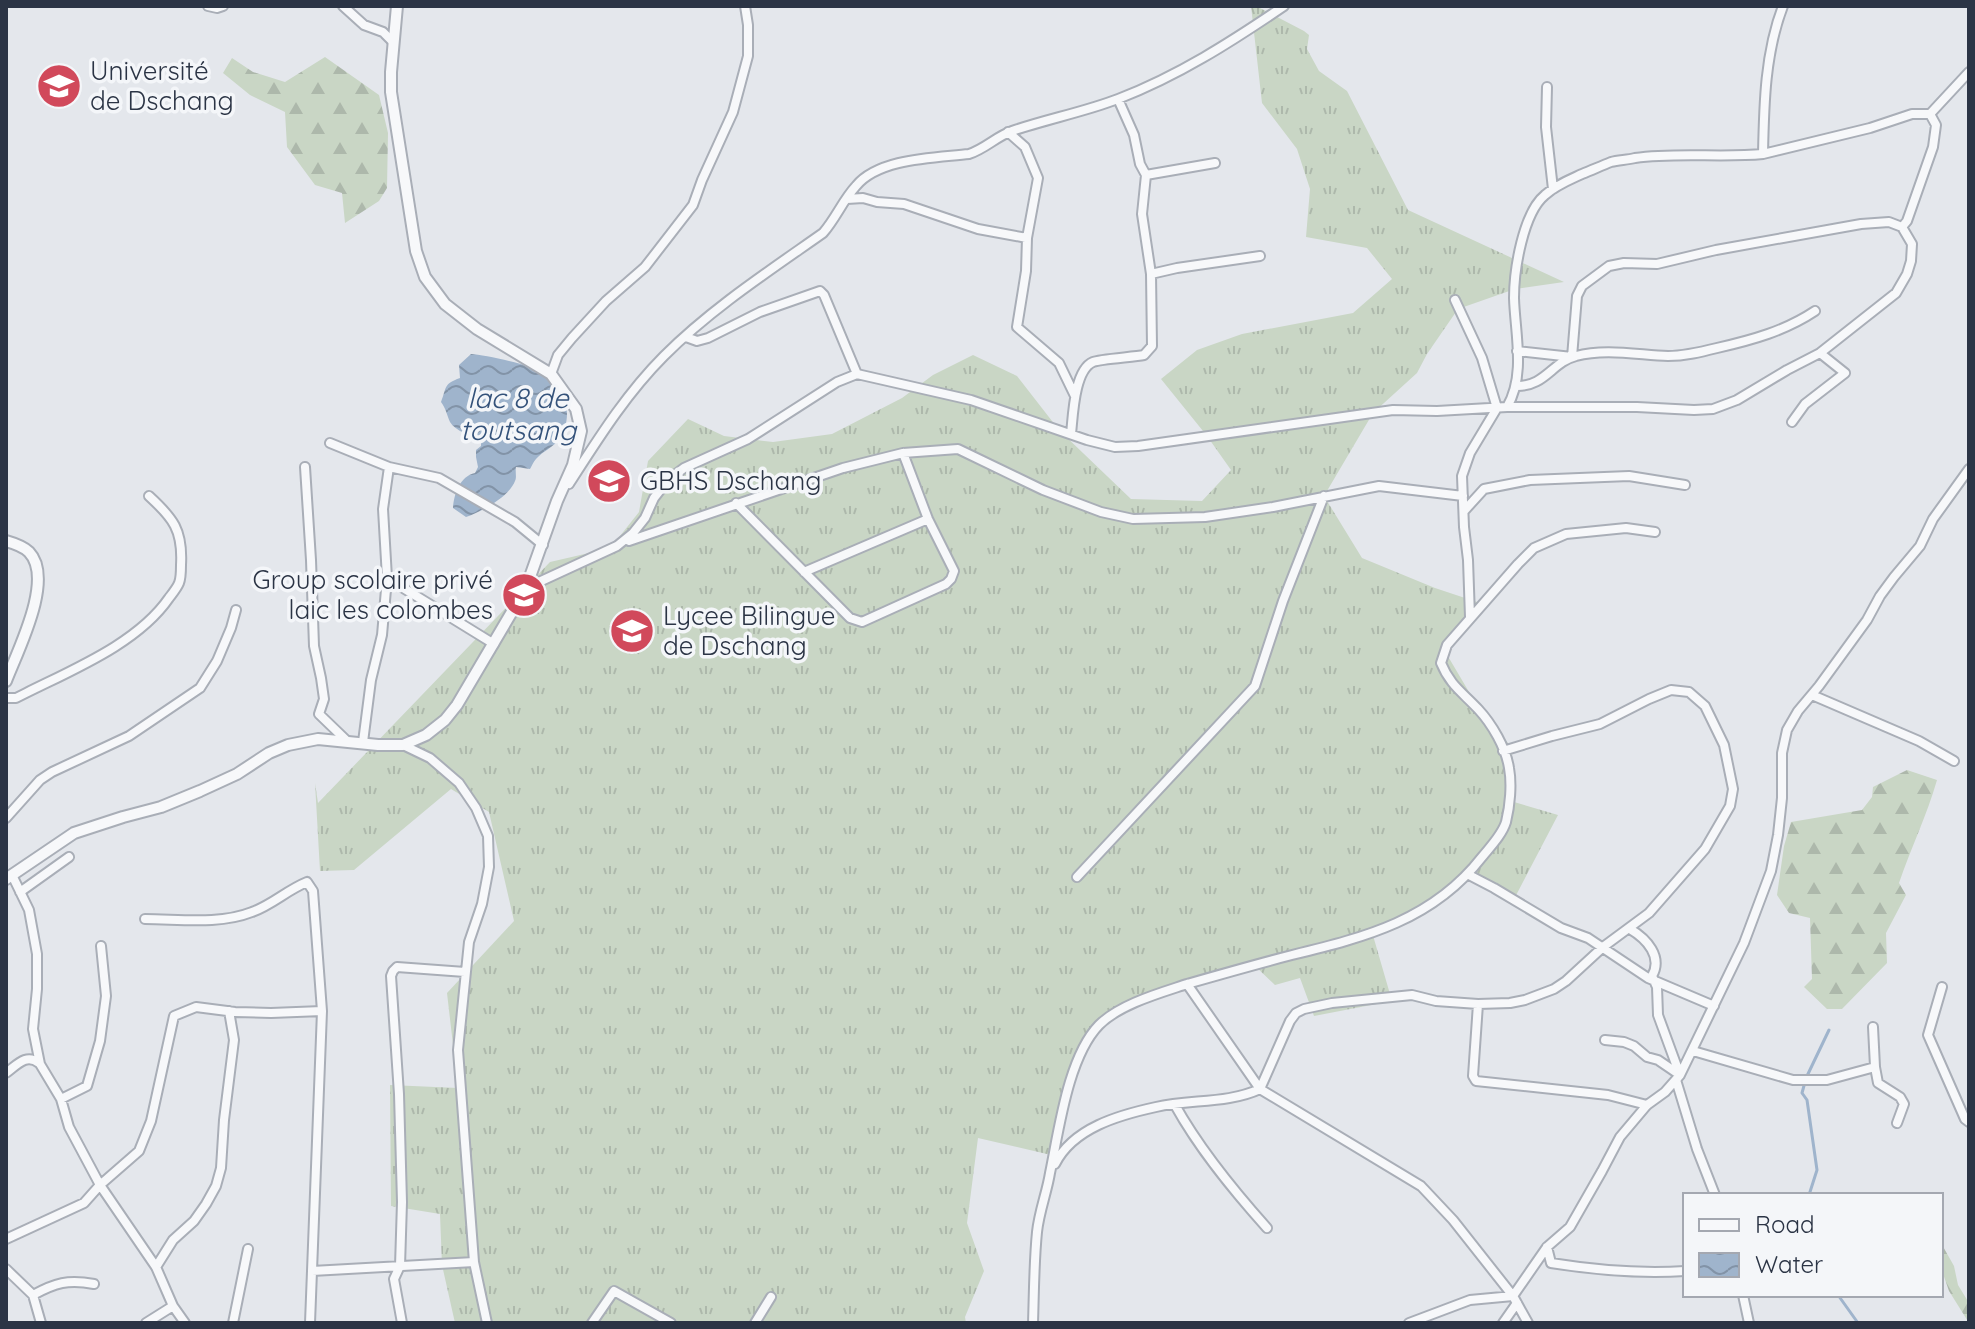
<svg xmlns="http://www.w3.org/2000/svg" width="1975" height="1329" viewBox="0 0 1975 1329" font-family="Quicksand,sans-serif">
  <style>
    .grass { fill: url(#grass-tufts) }
    .forest { fill: url(#forest-firs) }
    .water { fill: url(#water-waves) }
    .lines { fill: none; stroke-linecap: round; stroke-linejoin: round }
    .stream { stroke: #9fb4cc; stroke-width: 3 }
    .minor-casing { stroke: #a9aeb7; stroke-width: 12 }
    .tertiary-casing { stroke: #a9aeb7; stroke-width: 14 }
    .minor { stroke: #f7f8fa; stroke-width: 8 }
    .tertiary { stroke: #f7f8fa; stroke-width: 10 }
    .labels { text-anchor: middle; stroke-width: 7; stroke-linejoin: round; paint-order: stroke }
    .poi-label { font-size: 26px; fill: #2b3445; stroke: #f4f6f9; text-anchor: start }
    .water-label { font-size: 28px; font-style: italic; fill: #34527a; stroke: #f4f6f9 }
  </style>
  <defs>
    <pattern id="grass-tufts" width="24" height="20" patternUnits="userSpaceOnUse" patternTransform="scale(2)"><rect width="24" height="20" fill="#c9d6c5"/><path d="M3 7l-1-3M5 7V3M7 7l1-3M15 17l-1-3M17 17v-4M19 17l1-3" fill="none" stroke="#adb8ab"/></pattern>
    <pattern id="forest-firs" width="22" height="20" patternUnits="userSpaceOnUse" patternTransform="scale(2)"><rect width="22" height="20" fill="#c9d6c5"/><path d="M5 1l3.5 6h-7zM16 11l3.5 6h-7z" fill="#adb8ab"/></pattern>
    <pattern id="water-waves" width="16" height="10" patternUnits="userSpaceOnUse" patternTransform="scale(2)"><rect width="16" height="10" fill="#9fb4cc"/><path d="M0 5q4-4 8 0t8 0" fill="none" stroke="#8293a7"/></pattern>
  </defs>
  <rect width="100%" height="100%" fill="#e4e7ec"/>
  <!-- grass -->
  <path class="grass" d="M1251,6h5l48,25 5,4 -2,14 12,22 28,20 61,119 156,72 -49,7 -57,20 -31,45 -10,19 -44,40 -49,83 38,62 73,30 48,16 -37,49 26,44 39,50 5,41 -2,14 44,13 -46,88 -41,-29 -35,27 -64,31 20,69 -78,15 -14,-38 -25,7 -22,-21 -57,17 -86,36 -27,30 -32,108 -73,-17 -11,85 17,48 -19,46 1,6h-511l-13,-58 -2,-51 -49,-8 -1,-121 68,3 -11,-95 67,-72 -25,-109 -38,-23 -97,81 -34,1 -5,-88 3,20 232,-241 39,-9 27,-12 23,-29 9,-51 40,-42 36,17 49,6 59,-8 70,-36 31,-23 40,-20 44,21 42,54 72,69 71,2 29,-31 -24,-34 -46,-57 36,-29 45,-16 111,-21 39,-34 -25,-31 -61,-11 4,-48 -13,-40 -35,-46z"/>
  <!-- forest -->
  <path class="forest" d="M325,57l54,38 9,38 -1,55 -8,13 -34,22 -3,-30 -27,-8 -28,-38 -2,-35 -35,-17 -27,-22 9,-15 21,14 32,10z
    M1907,770l30,10c-10,35 -26,68 -38,103l7,12 -20,38 1,30 -45,46h-15l-23,-22 8,-8 -2,-61 -21,-5 -12,-18 7,-49 7,-24 71,-12 10,-13 1,-10z
    M1941,1243l13,23 4,19 11,18v20l-20,-32 -8,-23z"/>
  <!-- water -->
  <path class="water" d="M471,354c15,1 66,12 78,21 18,15 24,43 11,63 -6,9 -17,13 -24,21 -3,3 -4,7 -6,10l-14,-2c-1,5 1,10 -1,14 -6,16 -34,31 -49,36l-13,-9c1,-14 7,-32 22,-35l3,-6 -2,-10v-7l5,-4v-5c-9,-5 -26,-10 -31,-19 -3,-7 -4,-13 -9,-20 6,-15 2,-18 19,-24l-1,-13z"/>
  <g class="lines">
    <!-- stream -->
    <path class="stream" d="M1807,1076l22,-46
      M1805,1082l-3,11 5,7 10,70 -8,25
      M1838,1295l20,28"/>
    <!-- minor casing -->
    <g class="minor-casing">
      <path id="minor" d="M208,6l9,2 6,-2
        M343,6l21,19 19,7 10,10
        M1547,87l-1,40 7,62
        M1118,99l16,36 6,29 6,11 69,-12
        M1008,132l17,15 13,31 -11,60 -1,33 -9,56 42,36 16,33
        M1763,154l107,-26 42,-14h18l39,-42
        M847,199l16,-1 14,4 27,2 74,25 49,9
        M1902,227l5,-6 26,-74 3,-22 -6,-11
        M1151,274l26,-6 83,-12
        M1455,300l27,58 15,50 -27,45 -8,23 2,51 4,33 2,57
        M686,337l11,4 11,-3 52,-26 60,-21 4,4 33,79
        M551,374l7,-19 14,-17 34,-37 39,-34 48,-62 9,-25 31,-68 15,-56v-31l-3,-19
        M1516,386c29,1 36,-24 60,-30 29,-8 63,-1 92,0 17,0 33,-4 49,-8 35,-8 68,-17 98,-37
        M1507,407h130l57,3 19,-1 24,-9 50,-30 33,-17 76,-60 11,-19 4,-13 1,-17 -10,-17 -13,-5 -28,2 -145,26 -59,14 -33,-1 -15,3 -27,20 -5,10 -5,61 -55,-6
        M1792,422l13,-18 40,-31 -25,-20
        M1071,434c2,-17 3,-64 22,-72 7,-3 41,-5 51,-7l8,-9 -1,-72 -9,-60 4,-39
        M330,443l59,24 50,11 76,44 28,23
        M305,467l6,93 3,86 7,32 3,21 -5,15 29,28
        M569,484c29,-45 57,-90 95,-128 47,-47 105,-85 159,-123 13,-15 20,-33 33,-47 23,-28 79,-28 113,-32 16,-5 28,-18 43,-23 35,-12 72,-19 106,-32 60,-23 113,-57 166,-93
        M736,503l114,115 12,4 84,-38 5,-5 3,-8 -26,-52 -25,-66
        M1464,511l20,-22 46,-9 99,-4 56,9
        M629,541l214,-73 60,-15 55,-4 85,41 58,22 32,7 72,-2 68,-10 106,-21 84,10
        M804,572l124,-53
        M387,578l107,66
        M526,588l91,-42 16,-13 12,-15 9,-20 14,-18 16,-12 64,-29 89,-57 20,-8 114,26 116,40 28,7 23,-1 255,-36 44,1 70,-4c19,-32 8,-74 7,-109 0,-28 9,-85 31,-103 11,-10 24,-15 37,-21 10,-4 19,-8 29,-12 7,-2 16,-2 24,-4 42,-6 86,0 128,-4 1,-50 2,-101 20,-148
        M1812,695l107,46 35,20
        M6,698h10l10,-5c48,-24 112,-50 143,-95 3,-4 8,-10 10,-15 2,-5 2,-13 2,-18 2,-35 -8,-47 -32,-69
        M363,742l8,-62 11,-45 5,-57 -4,-69 6,-42
        M403,745l27,13 29,25 17,25 12,28 1,31 -7,37 -13,38 -11,108 16,212 13,61
        M6,818l34,-38 12,-8 77,-36 71,-48 17,-27 14,-33 5,-18
        M12,875l17,35 8,44v35l-4,40 7,35 21,35 8,28 31,58 56,82 17,39 -27,17
        M1469,875l25,13 67,40 27,10 60,40 66,28
        M1077,877l178,-191 28,-85 41,-105
        M20,892l49,-35
        M145,919c34,0 74,6 107,-7 20,-7 35,-22 55,-30l6,9 9,120 -12,312
        M1187,984l73,105 161,97 32,34 60,76
        M1942,987l-14,48 37,84 4,3
        M1478,1004l-5,72 3,5 132,14 39,10
        M1873,1027l2,40 3,16 22,14 4,7 -7,19
        M1605,1040l19,2 10,4 13,11 11,3 22,15 -22,-60 -1,-28 -5,-11c11,-19 -5,-37 -22,-47
        M1693,1051l100,29h34l48,-13
        M6,1073c11,-8 20,-20 33,-10
        M1677,1079l-1,1 21,69 18,46
        M61,1099l26,-13 13,-45 6,-45 -5,-50
        M1175,1105c25,45 58,85 92,123
        M1055,1164c18,-36 64,-49 101,-57 35,-8 71,-3 104,-18l30,-68 6,-8 8,-4 28,-6 80,-8 24,6 42,3 32,-1 15,-3 29,-11 12,-8 37,-34 46,-34 56,-64 25,-43 3,-17 -9,-44 -19,-39 -16,-14 -18,-2 -22,9 -49,25 -48,12 -49,15
        M6,1239l78,-36 16,-18 39,-34 12,-30 23,-105 22,-9 39,5 36,1 51,-2
        M1547,1247l4,16c44,7 89,11 134,8
        M156,1267l17,-27 21,-19 12,-17 10,-18 5,-18 3,-48 10,-80 -5,-29
        M6,1269l27,26 8,28
        M312,1271l162,-9
        M33,1295c22,-12 35,-16 61,-11
        M1743,1295l6,28
        M173,1306l12,17
        M233,1323l15,-74
        M402,1323l-8,-44 6,-13 2,-64 -3,-108 -8,-118 2,-5 4,-4 68,5
        M592,1323l22,-32 57,32
        M755,1323l16,-26
        M1033,1323c1,-30 1,-61 4,-91 2,-20 10,-40 13,-59 9,-43 18,-116 49,-148 21,-21 61,-32 88,-41 35,-10 70,-20 105,-29 74,-18 141,-35 190,-98 8,-10 20,-22 24,-35 4,-16 6,-38 3,-54 -3,-20 -17,-44 -31,-59 -16,-17 -28,-24 -37,-46l6,-18 71,-81 16,-16 32,-14 60,-6 29,4
        M1409,1323l61,-23 43,-4
        M1503,1323l14,-20
        M1528,1323l-15,-27 34,-49 23,-20 32,-56 18,-34 27,-32 18,-13 15,-17 64,-132 27,-72 7,-36 4,-37v-45l5,-23 11,-19 21,-25 48,-66 13,-24 14,-19 26,-31 13,-27 36,-50"/>
    </g>
    <!-- tertiary casing -->
    <g class="tertiary-casing">
      <path id="tertiary" d="M6,541c7,2 18,6 23,11 26,27 -12,100 -23,129
        M6,879l68,-46 49,-16 38,-10 39,-16 37,-17 32,-21 19,-8 30,-6 60,6h25l23,-10 19,-15 12,-15 69,-117 31,-87 16,-36 8,-34 -5,-22 -25,-35 -74,-45 -32,-25 -20,-27 -9,-26 -25,-159v-20l6,-66"/>
    </g>
    <!-- minor -->
    <use href="#minor" class="minor"/>
    <!-- tertiary -->
    <use href="#tertiary" class="tertiary"/>
  </g>
  <!-- icons -->
  <defs>
    <g id="university-disc" transform="scale(2.3)"><circle r="9.5" fill="#d1495b" stroke="#f4f6f9"/><path d="M0-5L7-2L0 1L-7-2ZM-4 1L0 2.5L4 1V4Q0 6-4 4Z" fill="#fff"/></g>
    <g id="school-disc" transform="scale(2.3)"><circle r="9.5" fill="#d1495b" stroke="#f4f6f9"/><path d="M0-5L7-2L0 1L-7-2ZM-4 1L0 2.5L4 1V4Q0 6-4 4Z" fill="#fff"/></g>
  </defs>
  <g fill-rule="evenodd">
    <use href="#university-disc" x="59" y="86"/>
    <use href="#school-disc" x="609" y="481"/>
    <use href="#school-disc" x="524" y="595"/>
    <use href="#school-disc" x="632" y="631"/>
  </g>
  <g class="labels">
    <!-- poi labels -->
    <g class="poi-label">
      <text x="90" y="80">Université<tspan x="90" dy="30">de Dschang</tspan></text>
      <text x="640" y="490">GBHS Dschang</text>
      <text x="493" y="589" text-anchor="end">Group scolaire privé<tspan x="493" dy="30">laic les colombes</tspan></text>
      <text x="663" y="625">Lycee Bilingue<tspan x="663" dy="30">de Dschang</tspan></text>
    </g>
    <!-- water labels -->
    <g class="water-label">
      <text x="518" y="408">lac 8 de<tspan x="518" dy="32">toutsang</tspan></text>
    </g>
  </g>
  <!-- border -->
  <rect width="1975" height="1329" fill="none" stroke="#2b3445" stroke-width="16"/>
  <!-- legend -->
  <rect x="1683" y="1193" width="260" height="104" fill="#f4f6f9" stroke="#a4a8b1" stroke-width="2"/>
  <rect x="1699" y="1219" width="40" height="12" fill="#f7f8fa" stroke="#a4a8b1" stroke-width="2"/>
  <text x="1755" y="1233" font-size="24" fill="#2b3445">Road</text>
  <rect x="1699" y="1253" width="40" height="24" fill="url(#water-waves)" stroke="#a4a8b1" stroke-width="2"/>
  <text x="1755" y="1273" font-size="24" fill="#2b3445">Water</text>
</svg>
